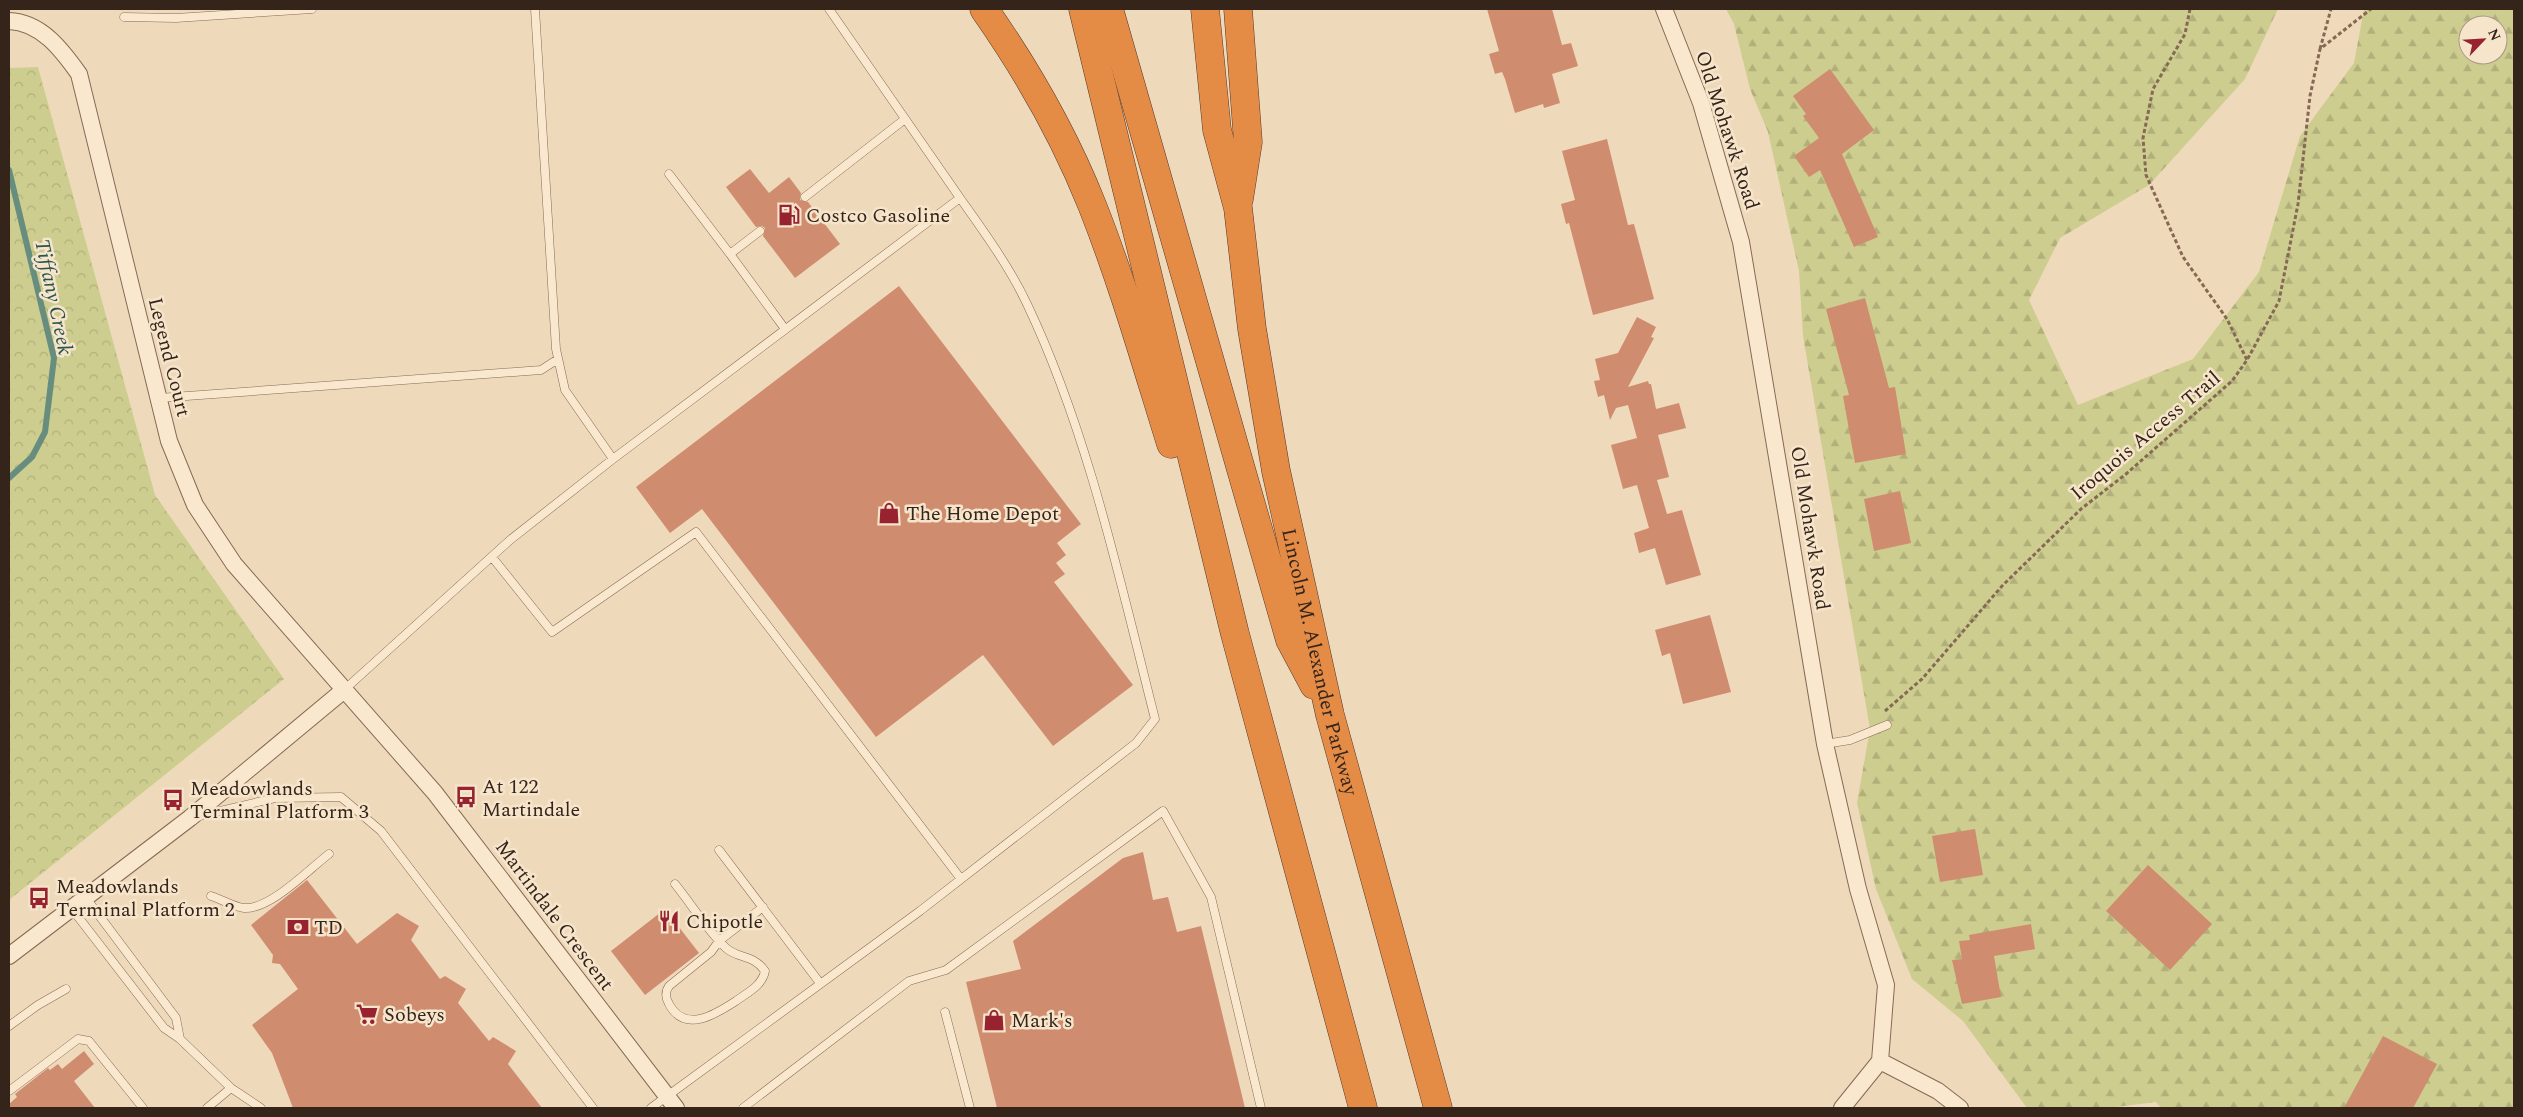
<svg xmlns="http://www.w3.org/2000/svg" width="2523" height="1117" viewBox="0 0 2523 1117" font-family="Spectral,serif">
  <style>
    .forest { fill: url(#forest-firs); fill-rule: evenodd }
    .park { fill: url(#park-crowns) }
    .lines { fill: none; stroke-linecap: round; stroke-linejoin: round }
    .stream { stroke: #678d7f; stroke-width: 6 }
    .building { fill: #cf8c6f }
    .lane-casing { stroke: #866955; stroke-width: 9 }
    .street-casing { stroke: #866955; stroke-width: 18 }
    .highway-casing { stroke: #53382a; stroke-width: 29 }
    .path { stroke: #866955; stroke-width: 3; stroke-dasharray: 4 2.5; stroke-linecap: butt }
    .lane { stroke: #fae8ce; stroke-width: 8 }
    .street { stroke: #fae8ce; stroke-width: 16 }
    .highway { stroke: #e48c46; stroke-width: 28 }
    .labels { text-anchor: middle; stroke-width: 5; stroke-linejoin: round; paint-order: stroke }
    .street-label { font-size: 20px; fill: #35241a; stroke: #f6e5cb }
    .poi-label { font-size: 20px; fill: #35241a; stroke: #f6e5cb; text-anchor: start }
    .water-label { font-size: 21px; font-style: italic; fill: #29554d; stroke: #f6e5cb }
  </style>
  <defs>
    <pattern id="forest-firs" width="22" height="20" patternUnits="userSpaceOnUse" patternTransform="scale(1.25)"><rect width="22" height="20" fill="#cdcd8f"/><path d="M5 1l3.5 6h-7zM16 11l3.5 6h-7z" fill="#b1b07b"/></pattern>
    <pattern id="park-crowns" width="20" height="18" patternUnits="userSpaceOnUse" patternTransform="scale(1.25)"><rect width="20" height="18" fill="#cdcd8f"/><path d="M2 6a3 3 0 1 1 6 0M12 15a3 3 0 1 1 6 0" fill="none" stroke="#b1b07b"/></pattern>
  </defs>
  <rect width="100%" height="100%" fill="#efd9bb"/>
  <!-- forest -->
  <path class="forest" d="M1726,9h552l-33,70 -96,106 -89,53 -31,62 49,105 115,-46 66,-87 41,-136 54,-73 10,-54h150v1099h-353l-5,-6 -48,6h-81l-64,-87 -51,-42 -36,-90 -19,-86 13,-74 -67,-393 -4,-65 -31,-139 -18,-43 -16,-65zM2468,25h30v30h-30z"/>
  <!-- park -->
  <path class="park" d="M38,67l117,428 129,184 -275,221v-832z"/>
  <g class="lines">
    <!-- stream -->
    <path class="stream" d="M9,170l45,188 -9,74 -13,25 -23,21"/>
  </g>
  <!-- building -->
  <path class="building" d="M1487,9h65l10,36 9,-2 7,23 -26,8 8,29 -16,5 -1,-4 -28,9 -10,-34 -3,-7 -7,2 -6,-20 10,-3z
    M1830,69l44,61 -32,24 36,83 -24,10 -34,-77 -11,7 -15,-21 25,-18 -16,-22 3,-2 -13,-18z
    M1607,139l21,86 6,-1 20,75 -61,16 -24,-92 -3,1 -5,-20 14,-4 -13,-49z
    M750,169l19,24 20,-16 12,16 -1,7 8,2 32,42 -45,34 -32,-42 2,-8 -3,-2 -6,1 -30,-40z
    M899,286l182,238 -24,19 9,12 -10,8 9,11 -11,8 79,103 -80,61 -70,-91 -107,82 -174,-228 -32,24 -34,-46z
    M1865,298l24,90 6,-1 11,67 -51,9 -12,-67 6,-1 -23,-86z
    M1637,317l19,10 -5,10 3,1 -26,49 20,-6 1,3h2l5,25 23,-6 7,25 -28,7 11,42 -12,3 10,34 15,-4 19,65 -35,10 -11,-37 -16,5 -5,-20 15,-5 -12,-43 -14,4 -12,-44 26,-7 -9,-33 -12,3 -6,12 -6,-25 -6,2 -4,-16 6,-1 -5,-21 23,-6z
    M1900,491l11,52 -37,8 -10,-52z
    M1710,615l21,77 -48,12 -13,-51 -8,3 -7,-26z
    M1975,829l8,46 -43,7 -8,-46z
    M1143,852l10,48 15,-3 9,35 24,-6 44,182h-248l-31,-126 55,-13 -8,-28 110,-83z
    M2148,865l64,59 -42,46 -64,-59z
    M307,880l50,64 40,-31 22,13 -8,14 29,39 5,-3 21,13 -8,14 31,38 4,-4 23,14 -8,13 34,44h-249l-21,-55 -20,-28 46,-36 -18,-25 -8,-1 1,-8 -22,-30z
    M665,909l34,44 -54,42 -34,-44z
    M2031,924l4,25 -41,7 7,41 -39,7 -10,-44 10,-1 -3,-18 11,-1 -1,-5z
    M2383,1036l54,28 -24,44h-69z
    M84,1051l10,13 -20,17 21,27h-86v-4l8,-7 -2,-3 33,-26 2,2 8,-6 4,5z"/>
  <g class="lines">
    <!-- lane casing -->
    <g class="lane-casing">
      <path id="lane" d="M535,9l21,340 9,41 48,69
        M829,9l131,189
        M124,17l52,1 136,-9
        M669,174l61,80
        M805,197l100,-78
        M760,231l-30,23 55,75
        M159,398l382,-28 17,-11
        M492,557l60,75 144,-100 265,347
        M344,690l166,-150 103,-81 347,-261c24,34 49,68 67,106 61,128 93,277 128,415l-19,24 -216,168 -269,197
        M1825,744l25,-4 37,-15
        M199,816l76,-18 66,-1 40,34 212,277
        M719,850l101,133
        M675,884c17,21 32,46 51,64 12,11 27,6 39,23 -3,15 -17,21 -29,30 -20,13 -51,33 -67,3 -4,-7 -4,-12 0,-18l42,-34 8,-11 44,-34
        M211,896c10,3 23,11 33,12 26,2 65,-39 85,-54
        M86,898l90,120 4,21
        M72,909l92,119 16,11 51,49 30,20
        M945,1012l25,96
        M9,1026l29,-21 28,-16
        M9,1091l69,-52 11,2 54,67
        M207,1108l24,-20
        M743,1108l166,-127 37,-11 217,-159 48,86 50,211"/>
    </g>
    <!-- street casing -->
    <g class="street-casing">
      <path id="street" d="M1664,9l37,94 40,139 84,502 33,145 28,96 -6,76 -38,47
        M9,21c32,1 53,29 70,53l90,367 26,64 39,59 201,229 241,315
        M9,956l181,-138 154,-128
        M1880,1061l58,30 22,17"/>
    </g>
    <!-- highway casing -->
    <g class="highway-casing">
      <g id="highway">
        <path d="M984,9c42,60 81,128 108,196 31,78 54,159 79,239"/>
        <path d="M1083,9l152,625 128,474"/>
        <path d="M1109,9l181,631 24,45"/>
        <path id="s1" d="M1205,9l12,121 21,78 14,121 24,142 54,244 108,393"/>
        <path d="M1238,9l10,133 -9,57"/>
      </g>
    </g>
    <!-- path -->
    <path class="path" d="M2190,9l-5,25 -32,55 -10,49 3,37 37,82 44,62 20,41
      M2320,49l11,-40
      M1885,711l37,-32 80,-93 79,-77 45,-35 106,-93 15,-21 32,-59 19,-97 12,-108 10,-47 51,-40"/>
    <!-- lane -->
    <use href="#lane" class="lane"/>
    <!-- street -->
    <use href="#street" class="street"/>
    <!-- highway -->
    <use href="#highway" class="highway"/>
  </g>
  <!-- icons -->
  <defs>
    <g id="fuel-bare" transform="scale(1.725)"><path d="M-5.5-6h7V0h2V4h1.3V-2.5L3-4.5l.8-.8L6-3V5H2.5V1h-1V6h-7ZM-4.2-4.7v3.2H.2V-4.7Z" fill="#972331" stroke="#f6e5cb" stroke-width="2.5" paint-order="stroke"/></g>
    <g id="shop-bare" transform="scale(1.725)"><path d="M-5-2.5h2.3a2.7 3.5 0 0 1 5.4 0H5L5.5 6h-11ZM-1.5-2.5h3a1.5 2.3 0 0 0-3 0Z" fill="#972331" stroke="#f6e5cb" stroke-width="2.5" paint-order="stroke"/></g>
    <g id="bus-bare" transform="scale(1.725)"><path d="M-5-6H5V4H4V6H2V4H-2V6H-4V4H-5ZM-3.5-4V0h7V-4ZM-3.5 1.2v1.5H-2V1.2ZM2 1.2v1.5H3.5V1.2Z" fill="#972331" stroke="#f6e5cb" stroke-width="2.5" paint-order="stroke"/></g>
    <g id="restaurant-bare" transform="scale(1.725)"><path d="M-5-6h1v4h1v-4h1v4h1v-4h1v5L-1.5 .5V6h-2V.5L-5-1ZM5-6V6H3V1.5H1.5Q1.5-4 5-6Z" fill="#972331" stroke="#f6e5cb" stroke-width="2.5" paint-order="stroke"/></g>
    <g id="bank-bare" transform="scale(1.725)"><path d="M-6-4H6V4H-6ZM0-2.3a2.3 2.3 0 1 0 0 4.6a2.3 2.3 0 1 0 0-4.6Z" fill="#972331" stroke="#f6e5cb" stroke-width="2.5" paint-order="stroke"/></g>
    <g id="supermarket-bare" transform="scale(1.725)"><path d="M-6-5.5h2.5l.6 2H6L4.5 2H-2.5L-4.4-4H-6ZM-1.5 3.2a1.3 1.3 0 1 0 .1 0ZM3 3.2a1.3 1.3 0 1 0 .1 0Z" fill="#972331" stroke="#f6e5cb" stroke-width="2.5" paint-order="stroke"/></g>
  </defs>
  <g fill-rule="evenodd">
    <use href="#fuel-bare" x="789" y="215"/>
    <use href="#shop-bare" x="889" y="513"/>
    <use href="#bus-bare" x="466" y="797"/>
    <use href="#bus-bare" x="173" y="800"/>
    <use href="#bus-bare" x="39" y="898"/>
    <use href="#restaurant-bare" x="669" y="921"/>
    <use href="#bank-bare" x="298" y="927"/>
    <use href="#supermarket-bare" x="367" y="1014"/>
    <use href="#shop-bare" x="994" y="1020"/>
  </g>
  <g class="labels">
    <!-- street labels -->
    <g class="street-label">
      <text transform="translate(1728 130) rotate(72)" y="7">Old Mohawk Road</text>
      <text transform="translate(170 357) rotate(76)" y="7">Legend Court</text>
      <text transform="translate(2145 435) rotate(-40)" y="7">Iroquois Access Trail</text>
      <text transform="translate(1811 528) rotate(81)" y="7">Old Mohawk Road</text>
      <text dy="7" stroke="none"><textPath href="#s1" startOffset="664">Lincoln M. Alexander Parkway</textPath></text>
      <text transform="translate(555 915) rotate(53)" y="7">Martindale Crescent</text>
    </g>
    <!-- poi labels -->
    <g class="poi-label">
      <text x="806" y="222">Costco Gasoline</text>
      <text x="906" y="520">The Home Depot</text>
      <text x="482" y="793">At 122<tspan x="482" dy="23">Martindale</tspan></text>
      <text x="190" y="795">Meadowlands<tspan x="190" dy="23">Terminal Platform 3</tspan></text>
      <text x="56" y="893">Meadowlands<tspan x="56" dy="23">Terminal Platform 2</tspan></text>
      <text x="686" y="928">Chipotle</text>
      <text x="314" y="934">TD</text>
      <text x="384" y="1021">Sobeys</text>
      <text x="1011" y="1027">Mark's</text>
    </g>
    <!-- water labels -->
    <g class="water-label">
      <text transform="translate(54 297) rotate(78)" y="7">Tiffany Creek</text>
    </g>
  </g>
  <!-- border -->
  <rect width="2523" height="1117" fill="none" stroke="#35241a" stroke-width="20"/>
  <!-- north arrow -->
  <g transform="translate(2483 40) rotate(65)"><circle r="24" fill="#f6e5cb" stroke="#a99884"/>
  <path d="M0-4L9 19L0 12L-9 19Z" fill="#972331"/>
  <text y="-8" font-size="14" font-weight="bold" text-anchor="middle" fill="#35241a">N</text>
  </g>
</svg>
